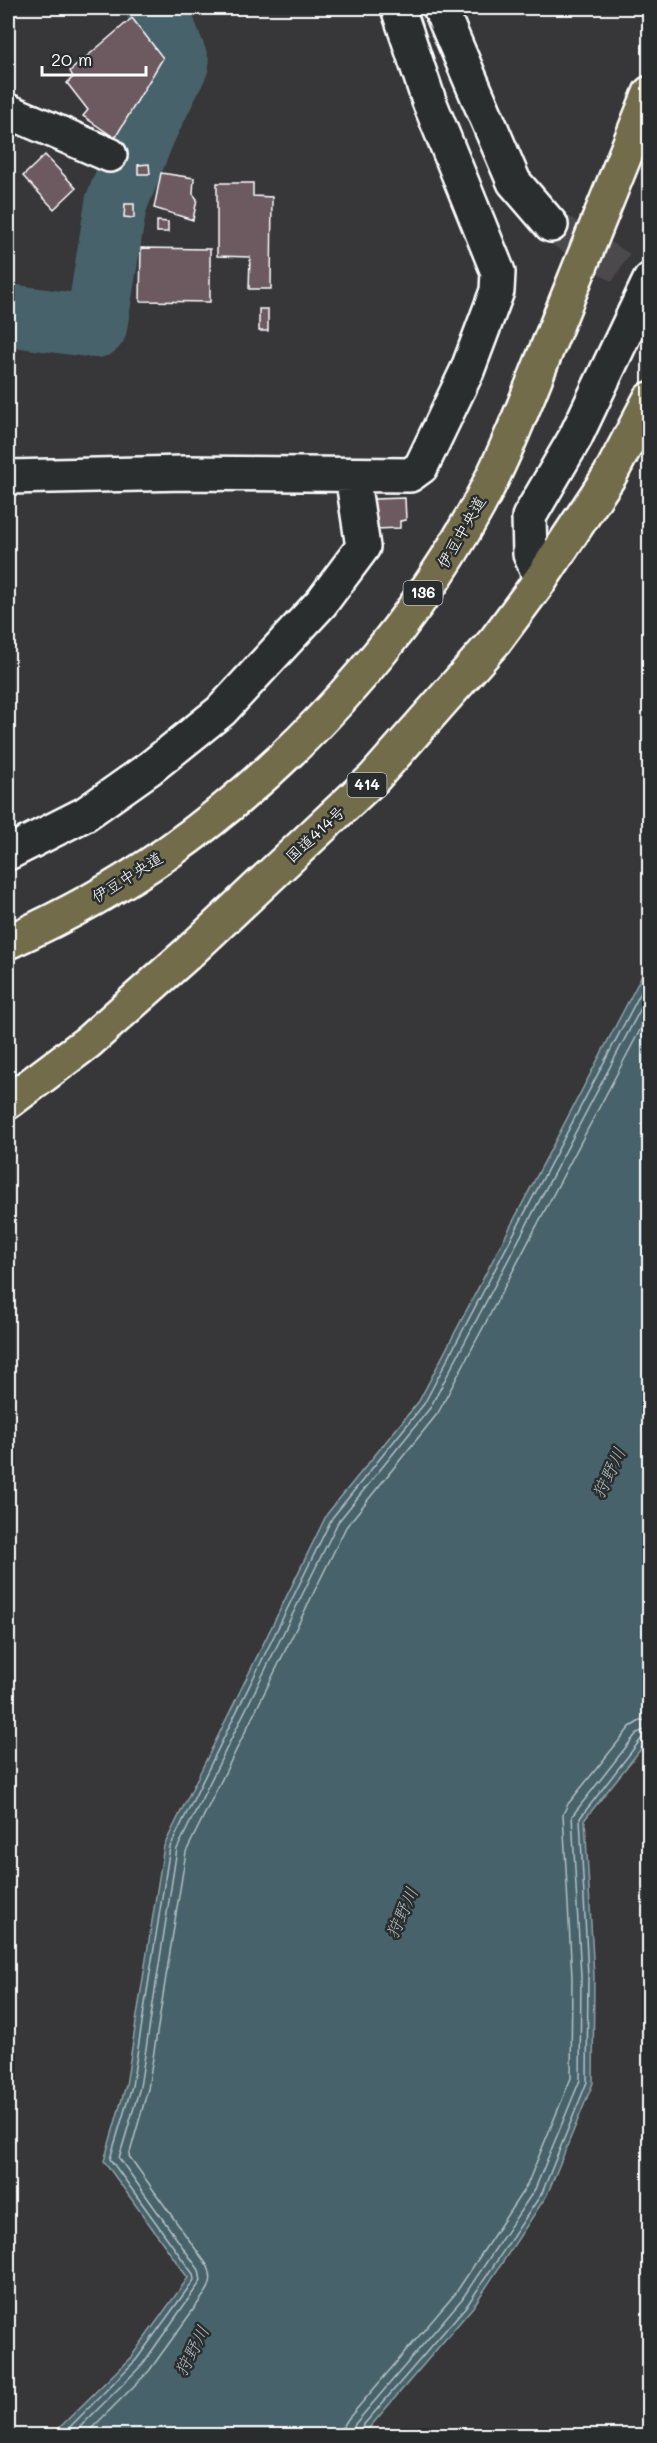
<svg xmlns="http://www.w3.org/2000/svg" width="657" height="2443" viewBox="0 0 657 2443" font-family="Mali,'Klee One',sans-serif">
  <style>
    .water { fill: #47626b; stroke: #91a1a6; stroke-width: 1.5 }
    .lines { fill: none; stroke-linecap: round; stroke-linejoin: round }
    .shore { stroke: #b5c0c4; stroke-width: 1.5 }
    .river { stroke: #47626b; stroke-width: 62 }
    .building { fill: #6c5a61; stroke: #fff; stroke-width: 1.5 }
    .minor-tunnel { stroke: #4b4a4c; stroke-width: 33; stroke-dasharray: 33 16; stroke-linecap: butt }
    .minor-casing { stroke: #fff; stroke-width: 38 }
    .highway-casing { stroke: #fff; stroke-width: 38 }
    .path { stroke: #fff; stroke-width: 4; stroke-dasharray: 4.5 4.5; stroke-linecap: butt }
    .minor { stroke: #2a2d2e; stroke-width: 33 }
    .highway { stroke: #726c4b; stroke-width: 33 }
    .labels { text-anchor: middle; stroke-width: 5; stroke-linejoin: round; paint-order: stroke }
    .shield { fill: #2a2d2e; stroke: #bfc0c0; stroke-width: 1.5 }
    .shield-label { font-size: 15px; font-weight: bold; fill: #fff }
    .street-label { font-size: 16px; fill: #fff; stroke: #2a2d2e }
    .water-label { font-size: 18px; font-style: italic; fill: #acb8bc; stroke: #2a2d2e }
  </style>
  <rect width="100%" height="100%" fill="#373638"/>
  <filter id="ink" filterUnits="userSpaceOnUse"><feTurbulence type="fractalNoise" baseFrequency=".0167" numOctaves="2"/><feDisplacementMap in="SourceGraphic" scale="12" xChannelSelector="R" yChannelSelector="G"/><feConvolveMatrix kernelMatrix="1 2 1 2 8 2 1 2 1" color-interpolation-filters="sRGB"/></filter>
  <g filter="url(#ink)">
    <!-- water -->
    <path class="water" d="M649,962v777l-64,80 9,157 -1,107 -46,112 -74,112 -110,128h-311l79,-78 57,-79 -84,-117 22,-76 38,-239 163,-332 92,-113z"/>
    <g class="lines">
      <!-- shore -->
      <path class="shore" d="M61,2436l75,-76 58,-80 -1,-6 -83,-115 22,-73 38,-239 162,-329 92,-114 226,-429
        M71,2436l71,-71 59,-84 -2,-11 -80,-112 21,-71 37,-238 161,-327 92,-114 220,-417
        M84,2436l65,-65 57,-79c6,-9 6,-18 1,-27l-78,-109 19,-67 38,-237 160,-325 92,-114 212,-402
        M342,2436l1,-9 5,-8 107,-125 72,-109 44,-107 1,-101 -9,-163 5,-10 62,-77 10,-6 10,-2
        M351,2436l4,-12 107,-125 73,-110 45,-109 1,-104 -9,-160 65,-83 13,-5
        M359,2436l1,-7 108,-125 74,-111 45,-111 1,-106 -8,-158 62,-80 8,-2"/>
      <!-- river -->
      <path class="river" d="M8,315l88,12 20,-123 29,-73 33,-67 -21,-56"/>
    </g>
    <!-- building -->
    <path class="building" d="M132,18l31,40 -48,80 -32,-22 5,-6 -21,-27 6,-6 -3,-6z
      M45,155l31,33 -22,21 -31,-33z
      M149,164l1,10h-12v-9z
      M161,173l33,5 -1,16 4,5 -4,21 -39,-12z
      M217,183h36v13l19,1 -1,92h-22l1,-32 -33,-1z
      M125,204h9v14l-10,-1z
      M157,221l11,1v10h-11z
      M141,248l69,1v53l-70,-1z
      M259,309h9v22h-9z
      M405,498l1,22 -6,1v7l-24,1 -2,-30z"/>
    <g class="lines">
      <!-- minor-tunnel -->
      <path class="minor-tunnel" d="M551,225l77,47"/>
      <!-- minor casing -->
      <g class="minor-casing">
        <path id="minor" d="M440,8l74,174 37,43
          M8,111l102,44
          M8,477l177,-4 225,2 11,-8 46,-96 30,-80 1,-19 -69,-171 -31,-93
          M541,579l-11,-25 -1,-37 46,-79 75,-158
          M8,853l77,-39 65,-46 71,-57 101,-109 41,-55 -11,-72"/>
      </g>
      <!-- highway casing -->
      <g class="highway-casing">
        <path id="highway" d="M8,942c55,-25 109,-54 159,-89 126,-89 237,-211 311,-347 31,-58 54,-121 79,-182 31,-77 62,-154 93,-231
          M8,1102l80,-60 100,-89 186,-175 121,-137 46,-62 69,-104 40,-76"/>
      </g>
      <!-- path -->
      <path class="path" d="M648,2436l2,-2"/>
      <!-- minor -->
      <use href="#minor" class="minor"/>
      <!-- highway -->
      <use href="#highway" class="highway"/>
    </g>
  </g>
  <g class="labels">
    <!-- shield labels -->
    <g class="shield">
      <rect x="403.5" y="581" width="39" height="24" rx="4.5"/>
      <rect x="347.5" y="773" width="39" height="24" rx="4.5"/>
    </g>
    <g class="shield-label">
      <text x="423" y="598">136</text>
      <text x="367" y="790">414</text>
    </g>
    <!-- street labels -->
    <g class="street-label">
      <text transform="translate(461 532) rotate(-60)" y="6">伊豆中央道</text>
      <text transform="translate(315 834) rotate(-43)" y="6">国道414号</text>
      <text transform="translate(127 877) rotate(-32)" y="6">伊豆中央道</text>
    </g>
    <!-- water labels -->
    <g class="water-label">
      <text transform="translate(609 1473) rotate(-64)" y="6">狩野川</text>
      <text transform="translate(402 1913) rotate(-66)" y="6">狩野川</text>
      <text transform="translate(192 2351) rotate(-63)" y="6">狩野川</text>
    </g>
  </g>
  <!-- margin -->
  <rect width="657" height="2443" fill="none" stroke="#2a2d2e" stroke-width="30"/>
  <rect x="15" y="15" width="627" height="2413" fill="none" stroke="#fff" stroke-width="2" filter="url(#ink)"/>
  <!-- scale -->
  <path d="M42 66v9h104v-9" fill="none" stroke="#ffffff" stroke-width="3"/>
  <text x="51" y="66" font-size="18" fill="#ffffff" stroke="#2a2d2e" stroke-width="4.5" paint-order="stroke">20 m</text>
</svg>
